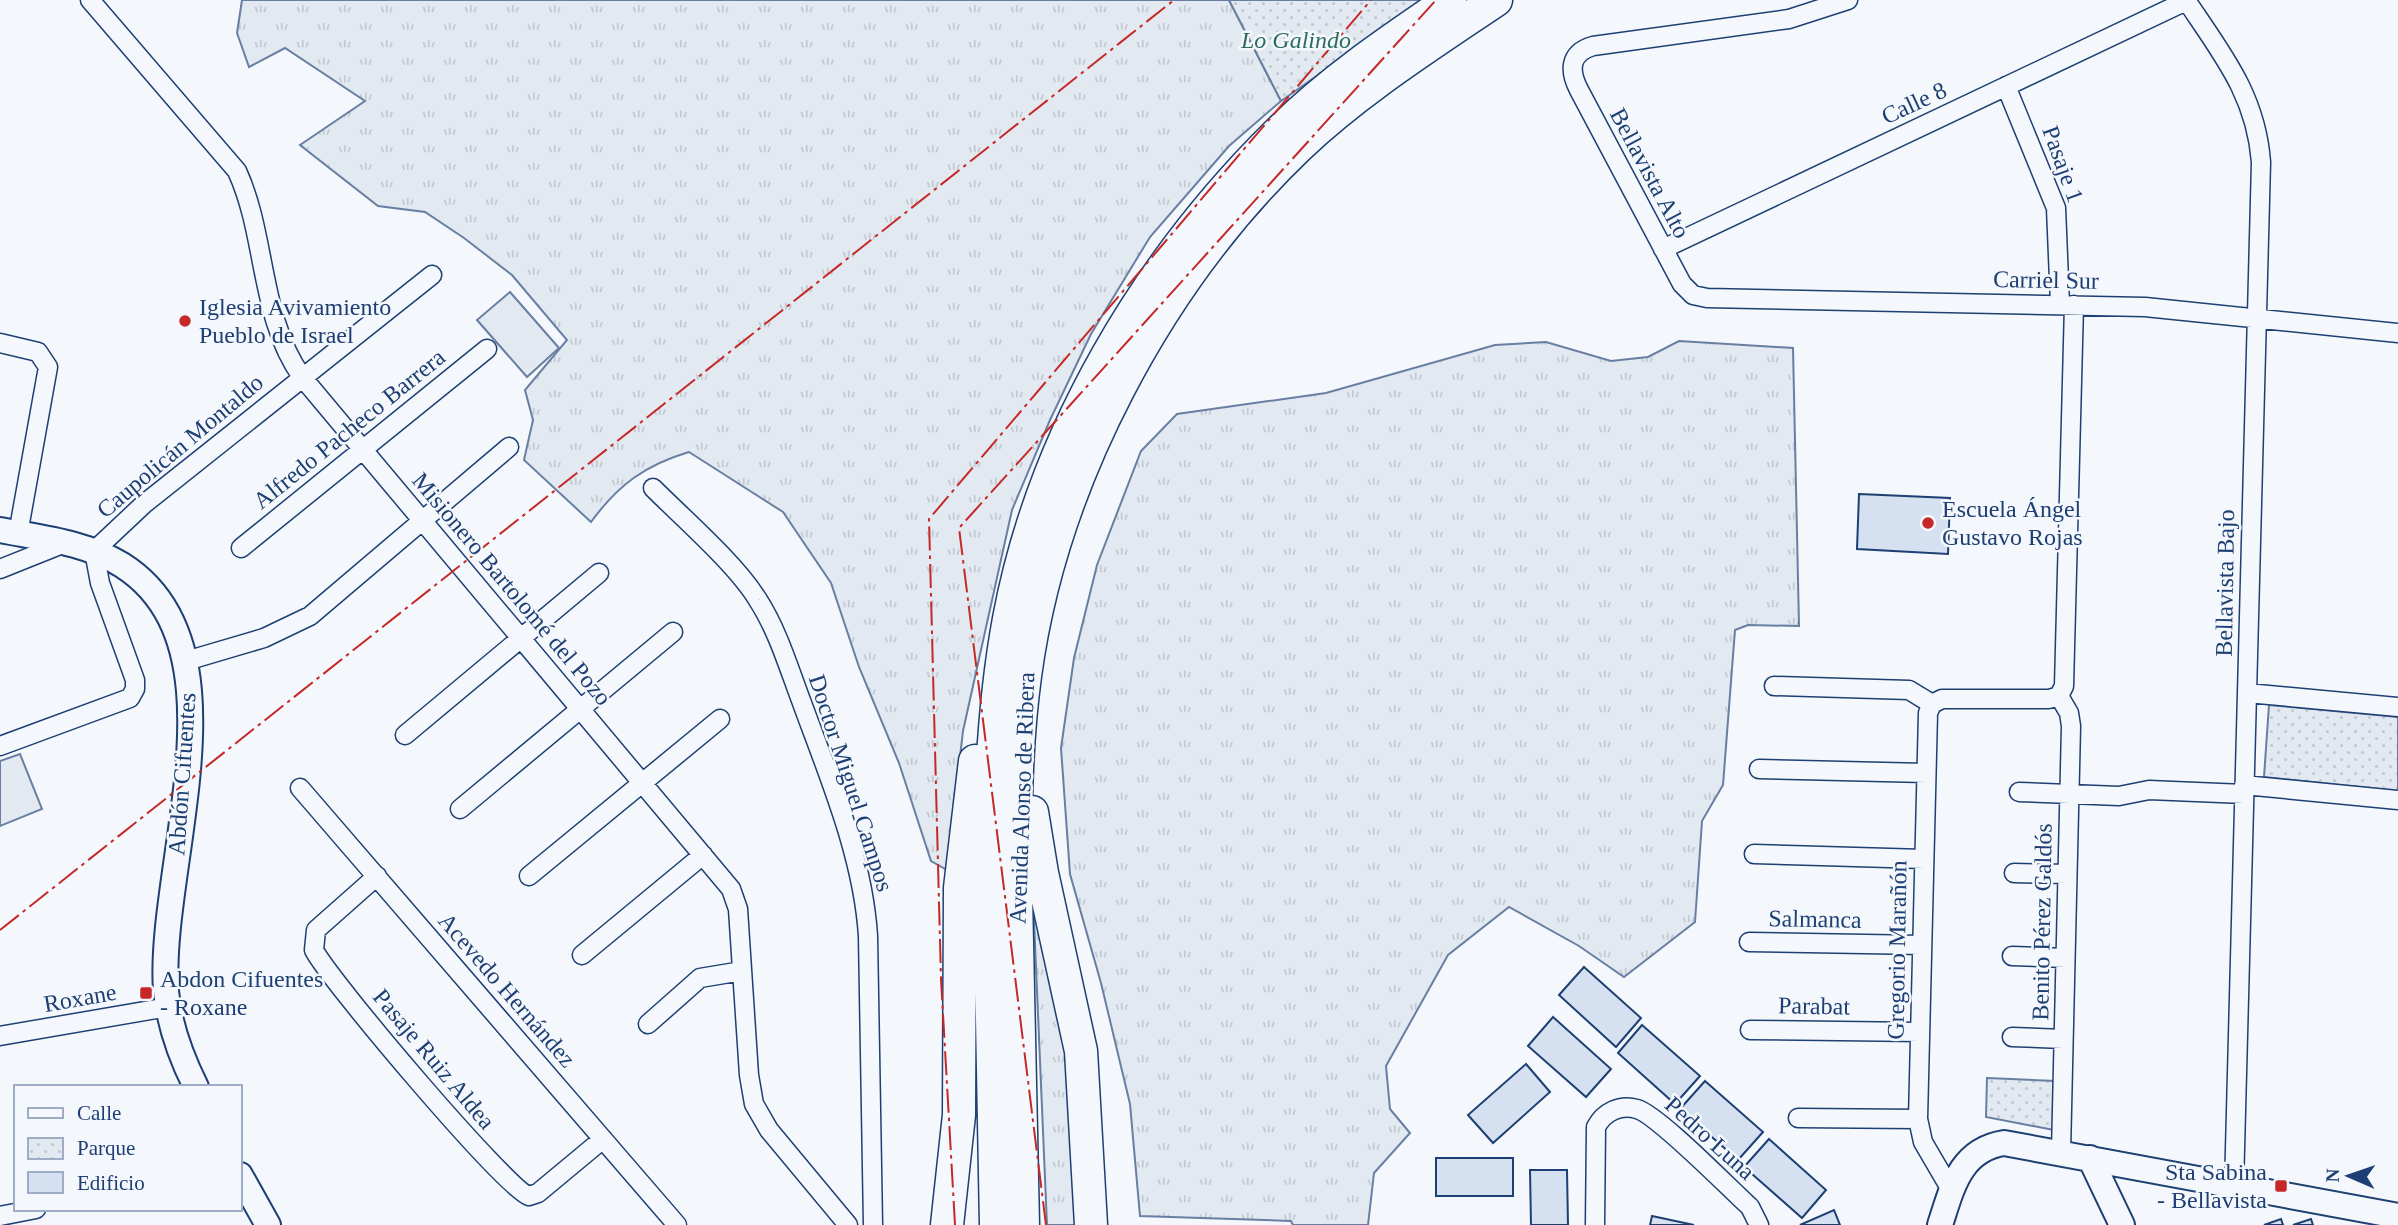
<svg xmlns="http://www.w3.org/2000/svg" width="2398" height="1225" viewBox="0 0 2398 1225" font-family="Georgia,serif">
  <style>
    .grass { fill: url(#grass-tufts); stroke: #687fa3; stroke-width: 2 }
    .park { fill: url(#park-dots); stroke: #687fa3; stroke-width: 2 }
    .pitch { fill: #e3e9f0; stroke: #687fa3; stroke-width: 2 }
    .building { fill: #d5e0f0; stroke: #1d3f73; stroke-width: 2 }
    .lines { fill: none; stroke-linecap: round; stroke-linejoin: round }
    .street-casing { stroke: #1d3f73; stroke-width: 21 }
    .secondary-casing { stroke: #1d3f73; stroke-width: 28 }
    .highway-casing { stroke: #1d3f73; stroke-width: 35 }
    .street { stroke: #f4f7fb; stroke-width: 18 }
    .secondary { stroke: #f4f7fb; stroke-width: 24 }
    .highway { stroke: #f4f7fb; stroke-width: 32 }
    .power { stroke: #c62828; stroke-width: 2; stroke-dasharray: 24 5 3.5 5; stroke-linecap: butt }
    .poi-dot { fill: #c62828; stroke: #f4f7fb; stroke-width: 2.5 }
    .labels { text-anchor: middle; stroke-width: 5; stroke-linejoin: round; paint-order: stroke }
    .park-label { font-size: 24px; font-style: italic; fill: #2c6c60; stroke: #f4f7fb }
    .street-label { font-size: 24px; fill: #1d3f73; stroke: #f4f7fb }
    .poi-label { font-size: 24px; fill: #1d3f73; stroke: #f4f7fb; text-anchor: start }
  </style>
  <defs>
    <pattern id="grass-tufts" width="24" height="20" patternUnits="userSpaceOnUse" patternTransform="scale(1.75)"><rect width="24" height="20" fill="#e3e9f0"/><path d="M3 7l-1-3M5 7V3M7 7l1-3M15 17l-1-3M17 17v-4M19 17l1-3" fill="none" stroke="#c2c9d1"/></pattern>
    <pattern id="park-dots" width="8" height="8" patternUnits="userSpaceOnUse" patternTransform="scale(1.75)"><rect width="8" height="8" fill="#e3e9f0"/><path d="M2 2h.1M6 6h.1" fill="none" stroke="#c2c9d1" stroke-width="1.8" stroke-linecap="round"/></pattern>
  </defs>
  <rect width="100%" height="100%" fill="#f4f7fb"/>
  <!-- grass -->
  <path class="grass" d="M242,0h987l52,101 -52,45 -79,91 -59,97 -41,86 -38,90 -49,221 -16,139 -16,-9 -32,-98 -40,-96 -28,-84 -48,-71 -94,-60c-44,13 -71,33 -98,70l-67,-62 9,-40 -8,-30 42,-50 -55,-65 -48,-37 -39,-26 -47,-6 -78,-61 65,-44 -80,-53 -36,19 -12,-34z
    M1679,341l114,7 6,278 -51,-1 -13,5 -12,155 -21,36 -7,101 -71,55 -45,-31 -70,-39 -61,48 -62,111 4,43 20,24 -36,40 -6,52h-75l-2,-4 -151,-5 -10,-112 -29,-121 -31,-109 -9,-126 13,-90 23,-93 44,-114 36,-37 149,-21 169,-48 51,-3 65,19 37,-4z
    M1033,897l36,124 11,204h-33z"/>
  <!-- park -->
  <path class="park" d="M1229,0h196l-144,101z
    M2269,705l129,12v74l-134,-14z
    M1987,1078l68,3 -1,49 -68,-13z"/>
  <!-- pitch -->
  <path class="pitch" d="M510,292l49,56 -32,29 -50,-57z
    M20,754l22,55 -42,17v-65z"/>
  <!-- building -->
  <path class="building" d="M1859,494l91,4 -2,56 -91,-5z
    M1584,967l57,51 -25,29 -57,-52z
    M1553,1017l58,52 -25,28 -58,-51z
    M1642,1025l58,51 -25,28 -57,-51z
    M1526,1064l24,28 -57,51 -25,-28z
    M1705,1081l58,51 -25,28 -58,-51z
    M1769,1139l57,51 -24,28 -58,-51z
    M1436,1158h77v38h-77z
    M1530,1170h37l1,55h-37z
    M1834,1210l6,15h-40z
    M1652,1216l42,9h-44z
    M2281,1219l2,6h-19z
    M2311,1219l2,6h-20z"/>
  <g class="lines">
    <!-- street casing -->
    <g class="street-casing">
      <path id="street" d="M90,0l147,171c30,65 22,146 65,206l429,512 7,20 11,166 5,29 15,26 79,95
        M1848,0l-59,19 -196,27c-24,7 -24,25 -14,44l103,194 11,11 14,3 438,9 253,26
        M2186,0c36,54 70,95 75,162l-27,1025
        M2006,86l50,122 4,96
        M1663,249l523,-248
        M0,343l38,9 10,15 -30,167
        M653,488c31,31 83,76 105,112 20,31 31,69 44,103 27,74 61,153 66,233l5,289
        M241,548l246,-199
        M0,569l65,-26
        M186,661l78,-23 46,-22 199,-169
        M1774,686l135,4 23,14
        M2247,693l151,14
        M2059,696l10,17 2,13 -10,426
        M2059,696l5,-10 10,-381
        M1932,704l-4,9 -10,406 5,23 28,48
        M1932,704l10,-5h107l10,-3
        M405,735l194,-162
        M0,746l130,-48 5,-9v-9l-35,-97 -6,-32 50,-47 288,-229
        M1759,769l167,4
        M2244,785l154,15
        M300,788l377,437
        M2019,792l100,4 30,-6 95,4
        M460,809l213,-177
        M1754,854l170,5
        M2014,873l53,1
        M377,876l-61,54 -2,20c15,30 193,240 215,246l9,-3 65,-54
        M529,876l191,-157
        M1749,942l173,3
        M582,955l121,-100
        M2012,956l53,2
        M648,1024l52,-46 42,-7
        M1750,1030l170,2
        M0,1036l168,-29
        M2012,1037l51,2
        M1798,1118l120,1
        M0,1216l36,-7
        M1595,1225l1,-98c8,-15 24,-23 41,-18 21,6 92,79 113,98l9,18"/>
    </g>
    <!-- secondary casing -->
    <g class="secondary-casing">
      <path id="secondary" d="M0,530c41,8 85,12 122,35 128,81 35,302 44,426 3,33 15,66 30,96
        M2090,1158l32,67
        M240,1175l28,50
        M1940,1225c12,-37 20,-75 64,-82l394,73"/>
    </g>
    <!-- highway casing -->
    <g class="highway-casing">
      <path id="highway" d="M1032,812l10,61 39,178 10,174
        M947,1225l12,-110 1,-227 15,-127
        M996,1225c-1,-86 -3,-172 -5,-258 -2,-116 -3,-234 18,-348 34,-183 138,-357 270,-487 51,-51 112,-92 171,-132
        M1023,1225c-2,-94 -4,-188 -6,-282 -2,-88 -4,-179 8,-267 26,-194 132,-394 273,-529 59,-56 130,-101 198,-147"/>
    </g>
    <!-- street -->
    <use href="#street" class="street"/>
    <!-- secondary -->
    <use href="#secondary" class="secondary"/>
    <!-- highway -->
    <use href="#highway" class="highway"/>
    <!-- power -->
    <path class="power" d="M0,930l1174,-930
      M955,1225l-14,-246 -12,-460 442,-519
      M1046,1225l-87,-697 477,-528"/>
  </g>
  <!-- markers -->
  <g class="poi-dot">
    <circle cx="185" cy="321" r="7"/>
    <circle cx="1928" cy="523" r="7"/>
    <rect x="139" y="986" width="14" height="14" rx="3.5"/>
    <rect x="2274" y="1179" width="14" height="14" rx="3.5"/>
  </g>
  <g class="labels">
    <!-- park labels -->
    <g class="park-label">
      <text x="1296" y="48">Lo Galindo</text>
    </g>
    <!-- street labels -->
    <g class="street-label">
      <text transform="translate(1914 103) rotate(-25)" y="8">Calle 8</text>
      <text transform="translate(2063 164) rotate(70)" y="8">Pasaje 1</text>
      <text transform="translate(1650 173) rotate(62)" y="8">Bellavista Alto</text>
      <text transform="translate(2046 280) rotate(1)" y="8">Carriel Sur</text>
      <text transform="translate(349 429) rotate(-39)" y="8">Alfredo Pacheco Barrera</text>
      <text transform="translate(180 446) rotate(-40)" y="8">Caupolicán Montaldo</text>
      <text transform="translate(2225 583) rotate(-89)" y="8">Bellavista Bajo</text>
      <text transform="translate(512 589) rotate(50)" y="8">Misionero Bartolomé del Pozo</text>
      <text transform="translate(182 774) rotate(-86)" y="8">Abdón Cifuentes</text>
      <text transform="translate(851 783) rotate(72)" y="8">Doctor Miguel Campos</text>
      <text transform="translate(1022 798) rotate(-88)" y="8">Avenida Alonso de Ribera</text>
      <text transform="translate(1815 919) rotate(1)" y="8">Salmanca</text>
      <text transform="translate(2042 922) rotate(-89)" y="8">Benito Pérez Galdós</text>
      <text transform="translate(1897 950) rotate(-89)" y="8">Gregorio Marañón</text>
      <text transform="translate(507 990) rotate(49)" y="8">Acevedo Hernández</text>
      <text transform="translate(80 998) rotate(-10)" y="8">Roxane</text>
      <text transform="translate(1814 1006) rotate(1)" y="8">Parabat</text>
      <text transform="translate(434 1059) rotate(50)" y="8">Pasaje Ruiz Aldea</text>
      <text transform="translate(1710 1138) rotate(42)" y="8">Pedro Luna</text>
    </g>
    <!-- poi labels -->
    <g class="poi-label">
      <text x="199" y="315">Iglesia Avivamiento<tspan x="199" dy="28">Pueblo de Israel</tspan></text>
      <text x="1942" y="517">Escuela Ángel<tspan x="1942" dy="28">Gustavo Rojas</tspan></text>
      <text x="160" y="987">Abdon Cifuentes<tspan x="160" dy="28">- Roxane</tspan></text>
      <text x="2267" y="1180" text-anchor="end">Sta Sabina<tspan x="2267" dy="28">- Bellavista</tspan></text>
    </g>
  </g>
  <!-- legend -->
  <rect x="14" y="1085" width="228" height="126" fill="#f4f7fb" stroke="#9eadc5" stroke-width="2"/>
  <rect x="28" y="1108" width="35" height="10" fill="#f4f7fb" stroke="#9eadc5" stroke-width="2"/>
  <text x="77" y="1120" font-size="21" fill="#1d3f73">Calle</text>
  <rect x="28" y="1138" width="35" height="21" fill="url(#park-dots)" stroke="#9eadc5" stroke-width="2"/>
  <text x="77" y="1155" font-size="21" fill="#1d3f73">Parque</text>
  <rect x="28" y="1172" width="35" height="21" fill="#d5e0f0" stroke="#9eadc5" stroke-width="2"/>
  <text x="77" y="1190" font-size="21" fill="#1d3f73">Edificio</text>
  <!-- north arrow -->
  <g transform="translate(2349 1176) rotate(272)" stroke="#f4f7fb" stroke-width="5" paint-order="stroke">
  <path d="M0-5L12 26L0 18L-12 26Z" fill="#1d3f73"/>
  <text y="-10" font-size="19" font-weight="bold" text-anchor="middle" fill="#1d3f73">N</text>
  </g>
</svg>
